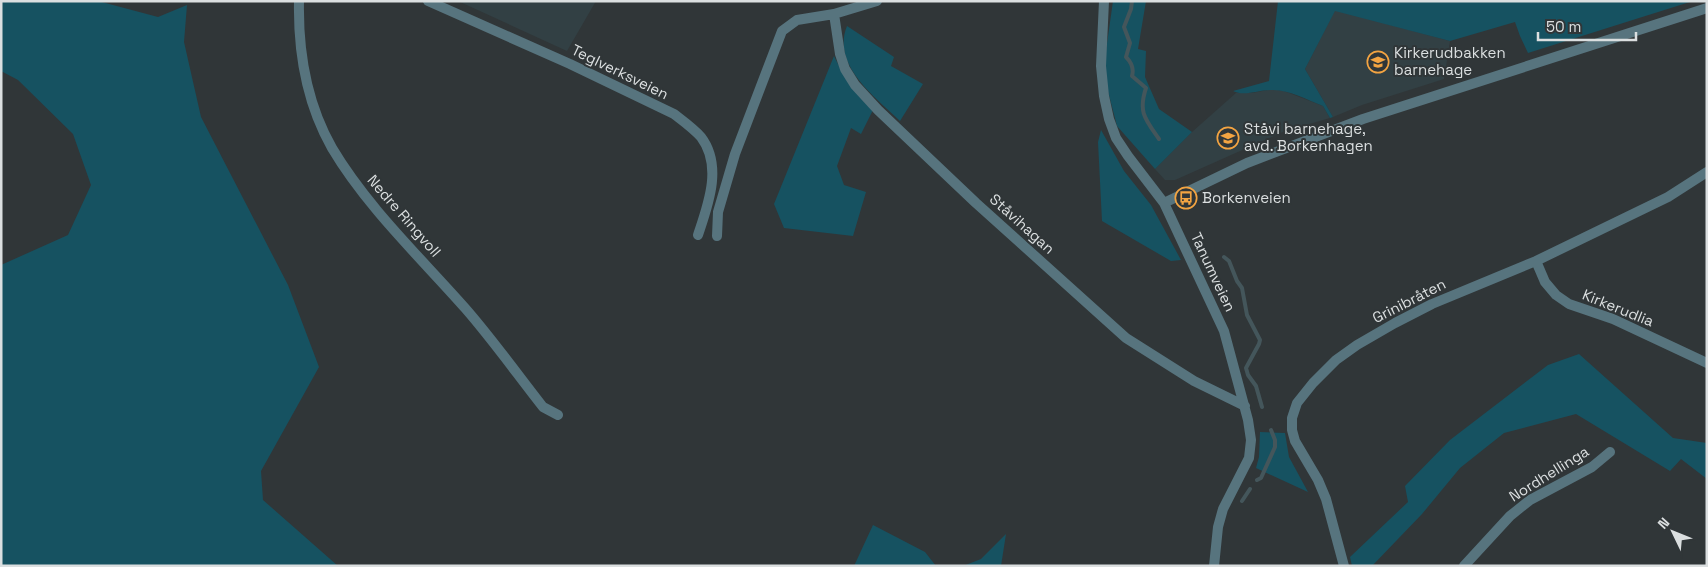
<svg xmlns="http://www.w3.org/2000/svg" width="1708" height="567" viewBox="0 0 1708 567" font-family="'Space Grotesk',sans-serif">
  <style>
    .built { fill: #324044 }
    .green { fill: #165261 }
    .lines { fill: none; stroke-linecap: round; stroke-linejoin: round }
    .stream { stroke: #44565b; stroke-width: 4 }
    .street { stroke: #57747e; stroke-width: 10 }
    .labels { text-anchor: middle; stroke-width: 4; stroke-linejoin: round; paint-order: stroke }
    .poi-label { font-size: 15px; fill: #dbdfe0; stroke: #303638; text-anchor: start }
    .street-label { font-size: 15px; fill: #dbdfe0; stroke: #303638 }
  </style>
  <rect width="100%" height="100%" fill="#303638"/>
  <!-- built -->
  <path class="built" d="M458,1h138l-29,50z
    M1335,10l115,31 -6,38 -82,26 -29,12 -28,-48z
    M1273,89l11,2 39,15 7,12 -45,13 -110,49h-10l-10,-11 37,-37 44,-39h16z"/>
  <!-- green -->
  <path class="green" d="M1,1h97l60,16 29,-12 -3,37 17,75 87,168 31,82 -58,104 2,29 75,66h-337v-301l67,-30 23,-50 -18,-51 -55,-54 -17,-9z
    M1113,1h33l-8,48 8,2 -1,26 14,32 33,23 -37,37 -38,-43 -14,-54z
    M1278,1h415l-165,52 -8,-17 -5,-14 -65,19 -115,-30 -30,58 28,48 -3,1 -7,-12c-16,-6 -33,-16 -50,-16 -13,-1 -28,7 -40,1l36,-10z
    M847,26l47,31 -3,9 32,18 -23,37c-25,-24 -69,-56 -53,-95z
    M834,56c10,20 21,39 39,54l-12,24 -10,-6 -14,38 7,19 22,7 -13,44 -69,-8 -10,-24z
    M1101,130l23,41 27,34 30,55 -10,1 -69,-40 -4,-79z
    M1579,354l94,84 34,5v36l-26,-20 -11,12 -94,-57 -72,19 -44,35 -38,46 -50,52h-20l-2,-9 58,-55 -3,-16 45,-46 98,-75z
    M1260,432l25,1 4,24 19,35 -52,-24 3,-11z
    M873,525l52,27 11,14h-82z
    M1006,534l-5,32h-38l18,-7z"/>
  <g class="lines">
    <!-- stream -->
    <path class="stream" d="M1132,1l-1,8 -7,18 6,16 -4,14c6,6 8,12 6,19l14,12c-8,24 -1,31 13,51
      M1224,257l5,4 8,20 5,7 5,27 13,25 -1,4 -13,24 2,7 8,11 6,21
      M1257,480l4,-2 14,-31v-7l-4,-10
      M1242,501l8,-12"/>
    <!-- street -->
    <path class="street" d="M299,1c-1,50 8,103 33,147 35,59 88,109 133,160 28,32 52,66 78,99l15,8
      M428,1l142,63 104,50c9,7 19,14 27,23 22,29 7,68 -3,98
      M877,1l-43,13 6,40 5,15 10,16 23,25 98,93 150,135 68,43 51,25
      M1104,1l-3,65 3,30 5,23 7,19 12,18 36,47 60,128 24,89 3,20 -2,18 -26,51 -5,18 -4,39
      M1164,203l83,-40 116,-44 344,-111
      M717,236l1,-24 17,-58 47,-123 15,-11 37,-6
      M1536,261l9,21 11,13 13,9 44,15 94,44
      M1344,566l-18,-67 -8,-19 -23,-39 -3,-11v-12l5,-15 16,-20 23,-23 21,-15 38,-22 37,-19 104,-43 132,-64 39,-25
      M1464,566l46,-50 20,-16 62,-33 18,-15"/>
  </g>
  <!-- icons -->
  <defs>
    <g id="school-ring" transform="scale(1.125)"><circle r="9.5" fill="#303638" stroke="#f3a442" stroke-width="1.5"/><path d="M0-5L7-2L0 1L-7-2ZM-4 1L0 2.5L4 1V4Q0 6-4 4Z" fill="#f3a442"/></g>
    <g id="bus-ring" transform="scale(1.125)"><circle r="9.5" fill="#303638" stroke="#f3a442" stroke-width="1.5"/><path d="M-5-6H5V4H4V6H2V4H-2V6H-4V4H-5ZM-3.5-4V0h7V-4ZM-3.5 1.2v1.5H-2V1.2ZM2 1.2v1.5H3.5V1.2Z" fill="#f3a442"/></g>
  </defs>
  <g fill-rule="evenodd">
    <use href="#school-ring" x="1378" y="62"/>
    <use href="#school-ring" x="1228" y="138"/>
    <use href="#bus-ring" x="1186" y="198"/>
  </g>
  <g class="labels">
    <!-- poi labels -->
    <g class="poi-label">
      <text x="1394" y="58">Kirkerudbakken<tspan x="1394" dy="17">barnehage</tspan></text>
      <text x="1244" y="134">Ståvi barnehage,<tspan x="1244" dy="17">avd. Borkenhagen</tspan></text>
      <text x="1202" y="203">Borkenveien</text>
    </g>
    <!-- street labels -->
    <g class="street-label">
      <text transform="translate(620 72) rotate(26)" y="5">Teglverksveien</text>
      <text transform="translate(404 216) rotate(49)" y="5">Nedre Ringvoll</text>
      <text transform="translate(1022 224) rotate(42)" y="5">Ståvihagan</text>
      <text transform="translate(1213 272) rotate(65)" y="5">Tanumveien</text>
      <text transform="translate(1409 301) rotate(-27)" y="5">Grinibråten</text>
      <text transform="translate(1618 308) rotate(22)" y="5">Kirkerudlia</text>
      <text transform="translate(1549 474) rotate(-32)" y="5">Nordhellinga</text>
    </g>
  </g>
  <!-- border -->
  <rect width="1708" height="567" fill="none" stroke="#dbdfe0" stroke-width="5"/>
  <!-- north arrow -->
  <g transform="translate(1673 532) rotate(313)" stroke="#303638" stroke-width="4" paint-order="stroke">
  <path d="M0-4L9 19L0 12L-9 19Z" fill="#dbdfe0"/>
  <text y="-8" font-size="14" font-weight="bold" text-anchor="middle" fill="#dbdfe0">N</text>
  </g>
  <!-- scale -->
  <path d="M1538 32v8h98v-8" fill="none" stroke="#dbdfe0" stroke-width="2.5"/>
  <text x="1546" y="32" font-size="15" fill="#dbdfe0" stroke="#303638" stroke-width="4" paint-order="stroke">50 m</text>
</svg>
